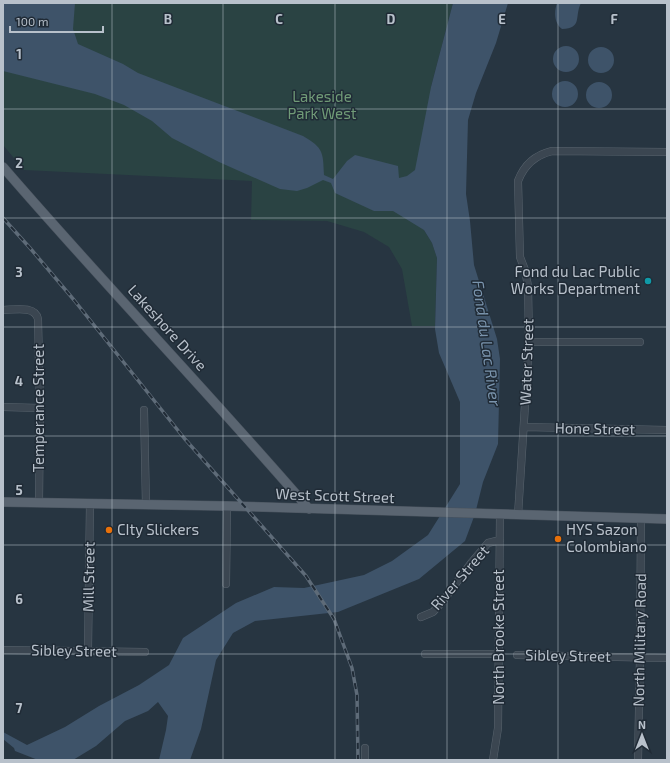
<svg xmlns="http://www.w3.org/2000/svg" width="670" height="763" viewBox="0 0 670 763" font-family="'Exo 2',sans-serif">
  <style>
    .green { fill: #2a4343 }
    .water { fill: #3e5369 }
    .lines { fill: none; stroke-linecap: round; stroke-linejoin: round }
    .minor-casing { stroke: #59646e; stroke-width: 8 }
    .major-casing { stroke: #48525d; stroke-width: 10 }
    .minor { stroke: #3b4651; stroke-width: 7 }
    .major { stroke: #5a6571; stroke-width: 9 }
    .rail-casing { stroke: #5e6b78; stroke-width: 3.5 }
    .rail { stroke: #202b36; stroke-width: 2; stroke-dasharray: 6; stroke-linecap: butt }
    .grid { fill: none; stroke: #b8c1cb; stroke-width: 1; stroke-opacity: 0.55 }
    .culture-dot { fill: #0f9aa8; stroke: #202b36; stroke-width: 1.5 }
    .food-dot { fill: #e8710a; stroke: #202b36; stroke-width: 1.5 }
    .labels { text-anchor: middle; stroke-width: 3; stroke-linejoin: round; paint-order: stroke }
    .park-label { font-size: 15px; fill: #709b77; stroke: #202b36 }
    .poi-label { font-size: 15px; fill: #b8c1cb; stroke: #202b36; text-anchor: start }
    .street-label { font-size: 15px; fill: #b8c1cb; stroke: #202b36 }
    .water-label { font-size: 16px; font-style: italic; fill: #7a94ad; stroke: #202b36 }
    .grid-label { font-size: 13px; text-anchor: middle; font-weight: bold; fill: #b8c1cb; stroke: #202b36; stroke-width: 3; stroke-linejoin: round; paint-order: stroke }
  </style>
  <rect width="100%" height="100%" fill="#273541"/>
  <!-- green -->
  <path class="green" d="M3,3h450l-22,84 -7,143 8,13 5,15 -2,68h-23l-10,-57 -13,-22 -25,-15 -37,-11 -76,-1 1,-39 -228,-11 -21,-25z"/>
  <!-- water -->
  <path class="water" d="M3,3h72l-2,26 5,15 45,20 15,9 165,63c21,12 20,17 21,39l9,4 14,-18 8,-6 43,11 1,12 8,-2 8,-6 16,-83 22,-84h55l-12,40 -20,50 -8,27 -2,74 4,27 4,44 23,74 3,20 -2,85 -15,38 -8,32 -10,27 -46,38 -81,33 -83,9 -22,12 -17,27 -15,69 -11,31h-31l7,-30 2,-14 -10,-14 -10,9 -23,10 -29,25 -23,14h-35l-23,-9 -1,-3 -11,-9v-7l24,13 38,-18 34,-21 40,-21 30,-20 14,-27 53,-35 38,-16 30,1 60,-13 28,-14 36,-26 32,-51v-82l-21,-49 -4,-24 2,-71 -5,-15 -8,-13 -31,-19h-19l-39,-18 -4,-10 -8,-3 -16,8 -10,3 -17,-2 -61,-27 -47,-24 -20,-17 -28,-16 -29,-11 -92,-23z
    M557,3h24c-7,14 2,25 -19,26 -8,-6 -8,-17 -5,-26z
    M553 59a13 13 0 1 1 26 0a13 13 0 1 1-26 0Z
    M588 60a13 13 0 1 1 26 0a13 13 0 1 1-26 0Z
    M552 94a13 13 0 1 1 26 0a13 13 0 1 1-26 0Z
    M586 95a13 13 0 1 1 26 0a13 13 0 1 1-26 0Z"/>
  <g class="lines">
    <!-- minor casing -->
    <g class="minor-casing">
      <path id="minor" d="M3,310c11,0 32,-5 35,9l2,89 -1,95
        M529,342h111
        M3,407l37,1
        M144,410l2,95
        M524,427l143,3
        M518,515l11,-173 -1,-56 -3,-16 -5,-13 -2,-76c6,-16 17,-26 34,-30l115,1
        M226,584l1,-78
        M421,617l12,-5 10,-11 28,-38 17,-20 12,-3
        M3,650l142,2
        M88,650l2,-147
        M425,654h74
        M517,655l150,3
        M365,760v-12
        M493,760l5,-32 2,-214
        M638,760l2,-103 1,-138"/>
    </g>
    <!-- major casing -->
    <g class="major-casing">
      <path id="major" d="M3,167c100,116 206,226 306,342
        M3,502l224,4 440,13"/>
    </g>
    <!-- minor -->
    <use href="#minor" class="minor"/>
    <!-- major -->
    <use href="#major" class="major"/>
    <!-- rail casing -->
    <g class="rail-casing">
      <path id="rail" d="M3,218l27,30 44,52 110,138 122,138 28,43 18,49 5,27 1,65"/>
    </g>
    <!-- rail -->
    <use href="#rail" class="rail"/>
  </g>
  <!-- grid -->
  <path class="grid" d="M112,3v757M223,3v757M335,3v757M447,3v757M558,3v757M3,109h664M3,218h664M3,327h664M3,436h664M3,545h664M3,654h664"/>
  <!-- markers -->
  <circle class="culture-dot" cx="648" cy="281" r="4"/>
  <g class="food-dot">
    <circle cx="109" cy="530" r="4"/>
    <circle cx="558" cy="539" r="4"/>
  </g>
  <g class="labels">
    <!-- park labels -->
    <g class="park-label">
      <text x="322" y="102">Lakeside<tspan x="322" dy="17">Park West</tspan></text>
    </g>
    <!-- poi labels -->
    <g class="poi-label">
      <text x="640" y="277" text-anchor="end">Fond du Lac Public<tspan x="640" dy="17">Works Department</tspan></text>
      <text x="117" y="535">CIty Slickers</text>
      <text x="566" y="535">HYS Sazon<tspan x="566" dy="17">Colombiano</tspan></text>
    </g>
    <!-- street labels -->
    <g class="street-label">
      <text transform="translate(167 328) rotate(48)" y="5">Lakeshore Drive</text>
      <text transform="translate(527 362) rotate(-88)" y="5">Water Street</text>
      <text transform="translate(39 408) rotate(-90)" y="5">Temperance Street</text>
      <text transform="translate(595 429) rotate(1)" y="5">Hone Street</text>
      <text transform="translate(335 496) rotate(2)" y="5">West Scott Street</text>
      <text transform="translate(89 577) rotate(-89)" y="5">Mill Street</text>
      <text transform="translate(460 578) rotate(-49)" y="5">River Street</text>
      <text transform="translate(499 637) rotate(-90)" y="5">North Brooke Street</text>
      <text transform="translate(640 640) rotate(-89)" y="5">North Military Road</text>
      <text transform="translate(74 651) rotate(1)" y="5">Sibley Street</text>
      <text transform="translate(568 656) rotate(1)" y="5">Sibley Street</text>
    </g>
    <!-- water labels -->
    <g class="water-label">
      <text transform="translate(487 343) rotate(82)" y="6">Fond du Lac River</text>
    </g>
  </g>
  <g class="grid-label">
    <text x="168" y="24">B</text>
    <text x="279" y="24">C</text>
    <text x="391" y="24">D</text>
    <text x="502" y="24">E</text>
    <text x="614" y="24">F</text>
    <text x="19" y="59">1</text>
    <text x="19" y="168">2</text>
    <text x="19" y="277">3</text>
    <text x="19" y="386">4</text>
    <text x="19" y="495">5</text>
    <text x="19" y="604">6</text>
    <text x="19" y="713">7</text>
  </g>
  <!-- border -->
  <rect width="670" height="763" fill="none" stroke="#b8c1cb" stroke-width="8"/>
  <!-- north arrow -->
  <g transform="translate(642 735)" stroke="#202b36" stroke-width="3" paint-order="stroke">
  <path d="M0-3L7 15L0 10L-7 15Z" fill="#b8c1cb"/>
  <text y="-6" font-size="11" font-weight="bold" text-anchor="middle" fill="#b8c1cb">N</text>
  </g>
  <!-- scale -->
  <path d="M10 26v6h93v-6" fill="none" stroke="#b8c1cb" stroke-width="2"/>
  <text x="16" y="26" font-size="12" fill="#b8c1cb" stroke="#202b36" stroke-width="3" paint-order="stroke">100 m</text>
</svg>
